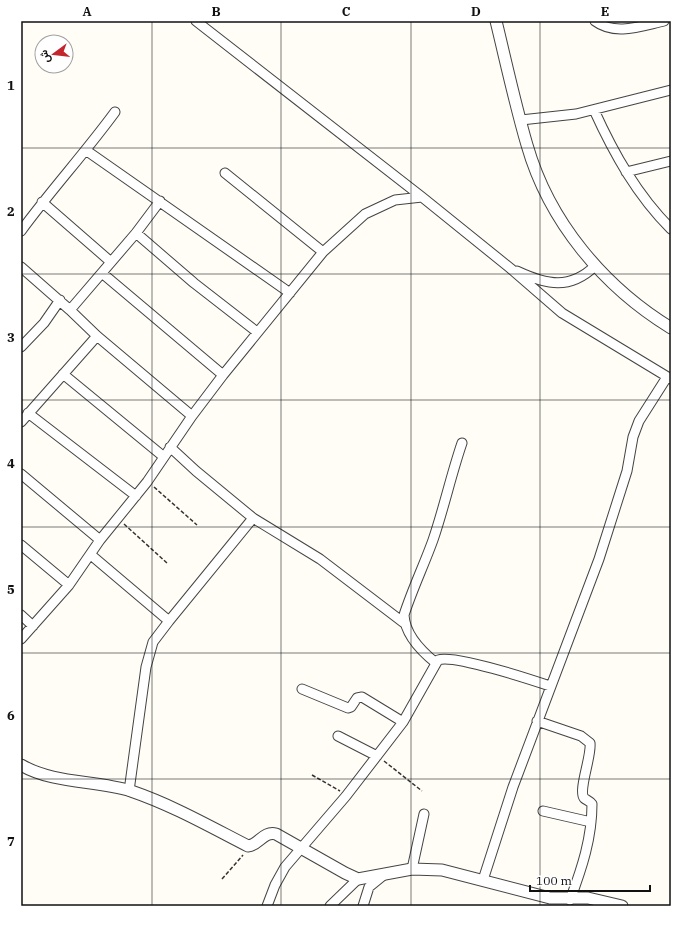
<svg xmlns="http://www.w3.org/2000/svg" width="692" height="927" viewBox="0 0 692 927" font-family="'IBM Plex Serif',Vazirmatn,serif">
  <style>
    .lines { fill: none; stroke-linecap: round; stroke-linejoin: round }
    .minor-casing { stroke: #444; stroke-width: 11 }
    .tertiary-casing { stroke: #444; stroke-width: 13 }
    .path { stroke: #333; stroke-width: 1.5; stroke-dasharray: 4 2; stroke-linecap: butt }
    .minor { stroke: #fff; stroke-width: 9 }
    .tertiary { stroke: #fff; stroke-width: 11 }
    .grid { fill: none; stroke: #111; stroke-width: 1; stroke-opacity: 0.55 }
    .neatline { fill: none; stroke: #111; stroke-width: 1.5 }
    .grid-label { font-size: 13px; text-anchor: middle; font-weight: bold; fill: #111 }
  </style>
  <rect width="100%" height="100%" fill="#fffdf5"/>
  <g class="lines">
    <!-- minor casing -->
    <g class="minor-casing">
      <path id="minor" d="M196,21l226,176 88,71 52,45 109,66
        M595,21c20,15 46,5 69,0
        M594,110c20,44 43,85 77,119
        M521,120l55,-6 95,-24
        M87,151l203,142
        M626,172l45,-11
        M225,173l98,79
        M42,202l69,60
        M21,231c30,-41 64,-78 94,-119
        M136,233l58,50 63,49
        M21,267l49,43 27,26 95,80
        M517,271c30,14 53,19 78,-5
        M102,273l121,102
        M70,310l66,-77 24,-32
        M21,347l23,-24 16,-23
        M63,374l101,83
        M28,413l108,83
        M21,422l76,-86
        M21,474l79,66
        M253,518l67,41 84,64
        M21,545l48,40
        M91,555l78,66 -16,21 -7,25 -17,124
        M21,615l12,11
        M169,621l84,-103 -57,-47 -26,-24
        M21,639l48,-54 31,-45 47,-58 45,-66 31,-41 100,-123 42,-38 30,-14 27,-3
        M436,663c-15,-12 -31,-28 -32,-48 8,-25 20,-50 29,-75 11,-32 18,-65 29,-97
        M302,689l46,19 3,-1 6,-9 5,-1 41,25
        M537,721l44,15 9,7c2,12 -12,47 -6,55 2,2 6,3 8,6 0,34 -10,64 -22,96
        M338,736l39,20
        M543,811l48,11
        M412,869l12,-55
        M483,880l30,-93 86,-228 28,-88 6,-34 6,-16 28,-44
        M267,906l8,-21 10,-18 61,-71 57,-74 35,-62c15,-6 94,20 112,26
        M330,906l28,-27
        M363,906l6,-19 16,-13"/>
    </g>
    <!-- tertiary casing -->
    <g class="tertiary-casing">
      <path id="tertiary" d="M496,21c10,41 19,83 31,124 22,77 77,142 144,183
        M21,765c33,19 74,15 110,26 41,14 78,35 117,55 11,-1 15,-15 28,-12l69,39 13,6 54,-10 30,1 108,28h38l34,8"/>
    </g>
    <!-- path -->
    <path class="path" d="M154,487l43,38
      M124,524l43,39
      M384,761l38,30
      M312,775l28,16
      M222,879l21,-24"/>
    <!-- minor -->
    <use href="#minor" class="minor"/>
    <!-- tertiary -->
    <use href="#tertiary" class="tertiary"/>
  </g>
  <!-- grid -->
  <path class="grid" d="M152,21v885M281,21v885M411,21v885M540,21v885M21,148h650M21,274h650M21,400h650M21,527h650M21,653h650M21,779h650"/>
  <!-- border -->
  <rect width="692" height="927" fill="none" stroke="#ffffff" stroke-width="44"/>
  <!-- north arrow -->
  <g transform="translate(54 54) rotate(255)"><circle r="19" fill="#ffffff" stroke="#a0a0a0"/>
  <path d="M0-3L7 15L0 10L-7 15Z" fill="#c4262e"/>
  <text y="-6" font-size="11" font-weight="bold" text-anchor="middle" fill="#111111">ش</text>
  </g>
  <!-- scale -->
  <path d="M530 885v6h120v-6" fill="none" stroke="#111111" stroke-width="2"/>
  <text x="536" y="885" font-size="12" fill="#111111" stroke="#ffffff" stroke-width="3" paint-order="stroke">100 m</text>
  <rect x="22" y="22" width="648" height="883" class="neatline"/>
  <g class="grid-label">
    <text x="87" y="16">A</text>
    <text x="216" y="16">B</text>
    <text x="346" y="16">C</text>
    <text x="476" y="16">D</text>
    <text x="605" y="16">E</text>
    <text x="11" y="90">1</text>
    <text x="11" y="216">2</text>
    <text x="11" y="342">3</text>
    <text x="11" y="468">4</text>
    <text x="11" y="594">5</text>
    <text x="11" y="720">6</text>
    <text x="11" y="846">7</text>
  </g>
</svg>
